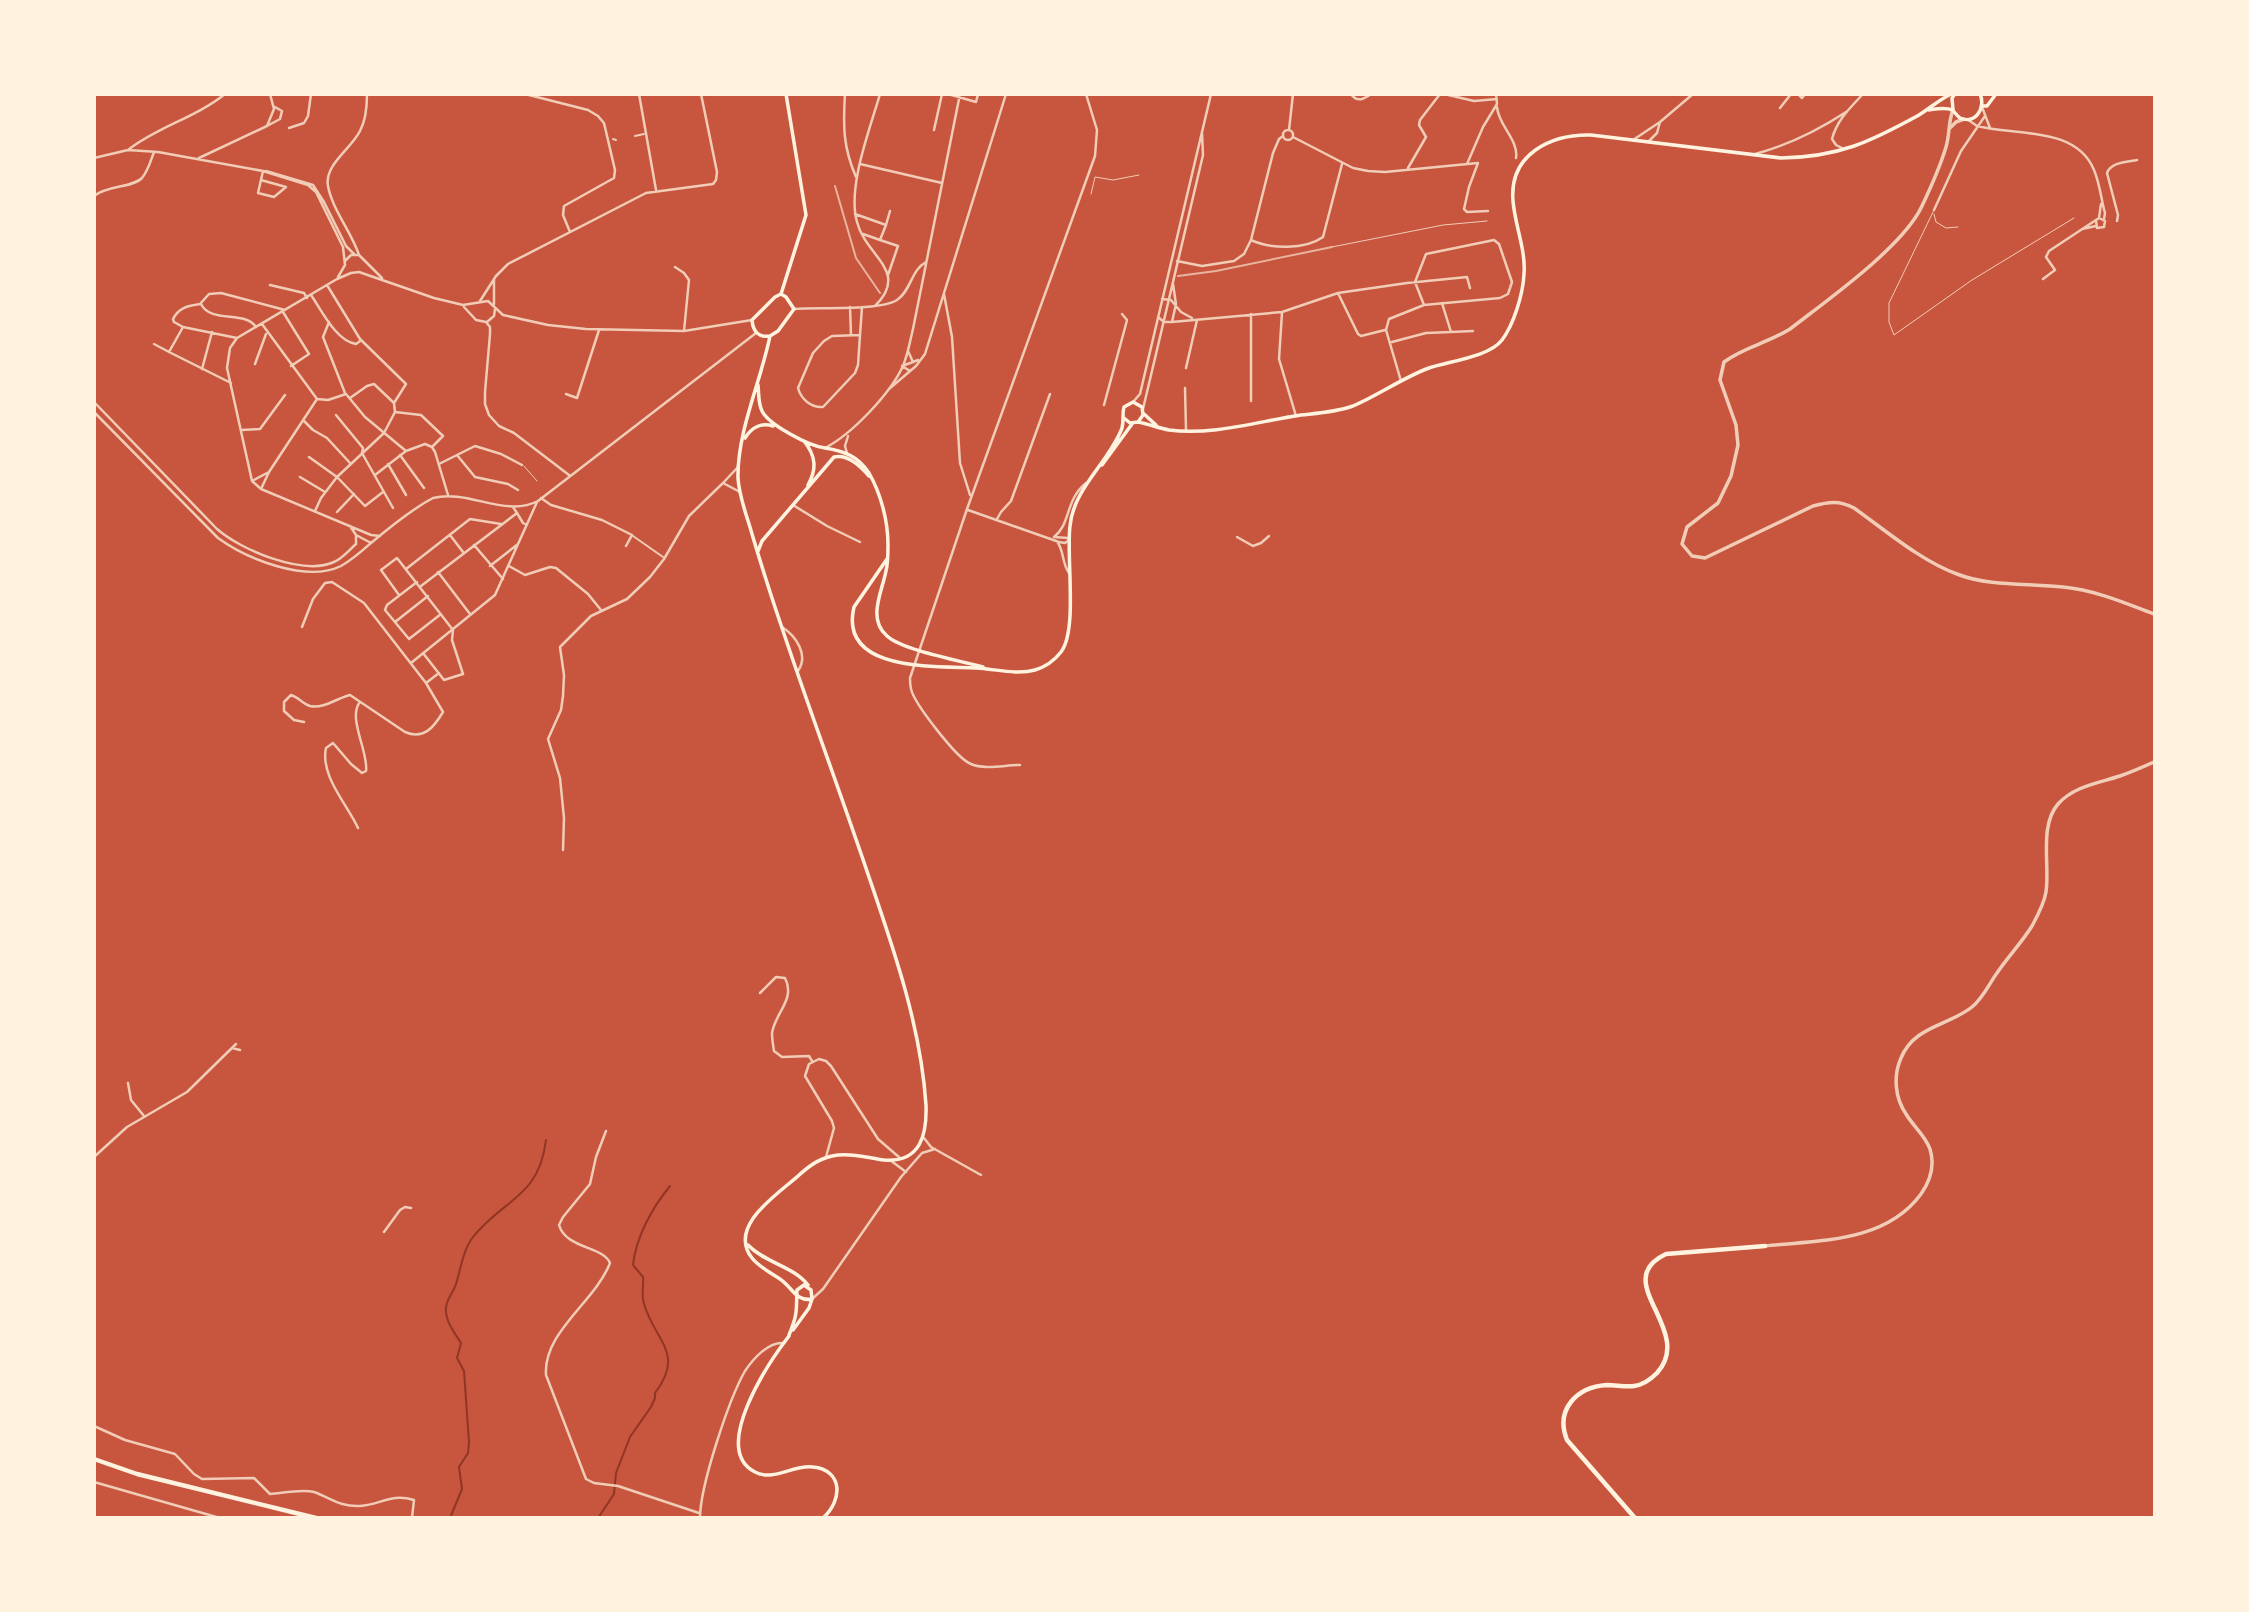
<svg xmlns="http://www.w3.org/2000/svg" width="2249" height="1612" viewBox="0 0 2249 1612" font-family="Ubuntu,sans-serif">
  <style>
    .lines { fill: none; stroke-linecap: round; stroke-linejoin: round }
    .stream { stroke: #8f3625; stroke-width: 2 }
    .service { stroke: #f1ccb7; stroke-width: 1 }
    .pedestrian { stroke: #f1ccb7; stroke-width: 2 }
    .minor { stroke: #f1ccb7; stroke-width: 2.5 }
    .tertiary { stroke: #f1ccb7; stroke-width: 3.5 }
    .secondary { stroke: #fff3e0; stroke-width: 3.5 }
    .trunk { stroke: #fff3e0; stroke-width: 4.5 }
    .rail { stroke: #e9b49f; stroke-width: 2 }
  </style>
  <rect width="100%" height="100%" fill="#c8553d"/>
  <g class="lines">
    <!-- stream -->
    <path class="stream" d="M450,1518l12,-29 -3,-22 9,-14 1,-11 -5,-71 -7,-13 4,-15c-7,-11 -19,-26 -14,-40 2,-7 7,-12 9,-19 5,-16 7,-34 17,-47 30,-38 66,-39 73,-97
      M598,1518l16,-24 2,-21 14,-36 21,-30 4,-9v-5c30,-40 1,-50 -11,-89 -3,-9 0,-18 -1,-27l-10,-12c3,-28 19,-57 37,-79"/>
    <!-- service -->
    <path class="service" d="M1091,194l4,-17 18,3 26,-5
      M1934,210l-45,93v19l5,13 78,-55 102,-62
      M1934,214l2,8 10,6 12,-1
      M1332,247l111,-22 44,-4
      M524,466l13,15"/>
    <!-- pedestrian -->
    <path class="pedestrian" d="M635,136l9,-2
      M613,139l3,1
      M633,536l30,21"/>
    <!-- minor -->
    <path class="minor" d="M525,94l63,16 10,6 6,7 11,47 -1,8 -50,28 -1,9 7,17
      M639,94l17,96
      M845,94c-2,32 -2,53 11,83
      M948,94l28,8 2,-8
      M1351,94c6,9 13,5 20,0
      M1444,94l30,7 23,-2
      M1798,94l4,4 3,-4
      M1497,107c1,18 22,33 19,51
      M1982,107l8,21
      M1780,108l11,-14
      M1967,119l10,7c39,10 99,0 117,44 6,14 7,29 11,43l-1,6
      M267,126l13,-7 2,-8 -7,-4
      M289,128l15,-5 4,-7 3,-22
      M934,130l8,-36
      M1289,130l4,-36
      M1283 135a5 5 0 1 1 10 0a5 5 0 1 1-10 0Z
      M1293,137l60,31 15,3 17,1 93,-9 -9,24 -5,22 3,3 21,-1
      M1633,140l27,-18 33,-28
      M1648,142l9,-9 3,-11
      M1842,148l-6,-3 -4,-6c5,-19 18,-31 31,-45
      M128,150c29,-23 67,-32 97,-56
      M1755,154c34,-9 62,-23 91,-42
      M94,158l34,-8 30,2 105,19 45,14 8,7 27,55 2,18 -7,12
      M199,158l68,-32 7,-17 -4,-15
      M860,164l82,19
      M1467,164l16,-37 14,-23 -1,-10
      M1408,168l18,-31 -7,-12 1,-5 20,-26
      M266,171l47,14 11,17 22,44 8,8
      M261,180l25,7 -12,10 -16,-4 5,-22
      M94,196c14,-11 38,-8 48,-18 6,-7 9,-18 12,-26
      M1934,210l27,-59 24,-35
      M855,214l31,11 -6,15 -17,-6
      M2099,218l2,-14
      M2117,221l1,-6 -11,-42c4,-11 20,-11 30,-13
      M886,225l4,-14
      M2082,229l14,-3
      M880,240l18,6 -10,29
      M1251,240c19,9 54,10 72,-3l19,-73
      M359,255c-7,-22 -27,-46 -31,-69 -4,-21 23,-37 32,-55 6,-11 7,-24 7,-37
      M345,261l6,-6h8l23,23
      M1177,261l25,5 32,-5 10,-7 7,-14 22,-87 6,-14 4,-3
      M675,267l9,6 5,7 -5,51
      M2043,279l12,-9 -9,-13 3,-6 50,-33 6,3 -1,6 -7,1 -1,-8
      M270,285l34,8 3,5
      M327,285l33,54 46,45 -12,19
      M1338,293l20,41 3,2 24,-6
      M944,294l8,43 8,126 10,32
      M311,295c11,16 25,46 45,49l4,-3
      M1162,299l9,1 10,12 11,6
      M480,301l16,-25 12,-12 138,-71 67,-9 3,-4 1,-8 -16,-78
      M200,304c-12,2 -21,3 -27,15l1,3 9,5 54,11
      M200,304l9,-10 12,-1 64,17
      M201,304c10,20 44,6 55,23
      M494,304v-25
      M875,306c35,-35 -9,-49 -18,-84 -10,-35 13,-93 23,-128
      M464,307l12,13 10,2
      M850,307l1,28
      M794,309c23,-2 86,2 103,-9 14,-9 14,-30 29,-38
      M283,312l26,42 -18,12
      M1282,313l-3,46 17,57
      M1158,317l6,5h8l110,-10 56,-19 69,-10 60,-6 3,11
      M329,322l-6,15 22,56
      M486,322l4,5v7l-5,58v12l4,11 10,11 15,7 55,42
      M487,322l7,-6 1,-7
      M1172,322l4,-18 -3,-20
      M262,324l55,75
      M183,327l-14,25 62,31
      M1451,332l22,-1
      M860,335l-2,30 -3,8 -32,34c-12,1 -22,-8 -25,-19l15,-35 11,-12 8,-5z
      M860,335l2,-28
      M1392,342l34,-9 25,-1 -9,-29
      M154,344l15,8
      M908,351l5,11 5,-2
      M255,364l11,-30
      M1186,368l11,-48
      M202,369l10,-37
      M910,371l-8,-5 11,-4
      M1401,381l-15,-51 3,-11 35,-14 76,-7 8,-4 4,-12 -13,-38 -5,-4 -68,14 -11,28 9,23
      M1185,388l1,42
      M889,389l27,-23 9,-12 81,-260
      M566,394l11,4 22,-68
      M350,398l17,-12 7,-2 20,19
      M317,399l11,1 18,-6 19,23 41,34
      M1251,401v-87
      M94,402l123,127c24,21 86,47 117,33 9,-4 15,-12 22,-18v-9
      M1133,402l7,-8 71,-300
      M394,403l1,9 26,3 22,21 -11,11
      M1104,405l22,-81 1,-4 -5,-6
      M1143,409l60,-254 -1,-22
      M94,412l124,126c29,21 88,45 123,28 11,-6 21,-15 30,-23 19,-16 41,-34 62,-45 35,-9 72,20 105,3l218,-168
      M336,415l27,33 -1,5 31,55
      M304,421l9,9 14,8 23,25
      M241,430l19,-1 25,-34
      M432,447l3,5 13,43
      M825,448c27,-14 65,-54 78,-82 5,-12 7,-25 10,-37l47,-235
      M847,453l-2,-7 3,-10
      M400,455l24,33
      M457,455l18,22 33,7 10,6
      M309,457l28,20 28,29 18,-14
      M388,464l18,31
      M439,464l36,-18 26,8 21,11
      M738,467l-15,16 17,9
      M269,472l48,-73
      M375,475l31,-24 19,-7 7,3
      M300,477l25,15
      M252,481l17,-9 -8,17
      M541,498l10,7 51,15 30,15 -6,11
      M793,505l34,21 33,16
      M968,510l91,32 6,1 4,-3
      M315,511l6,-13 16,-21 47,-44 11,-21
      M337,512l17,-18
      M517,513l6,10 4,2
      M997,519l4,-7 10,-11 39,-107
      M350,526l6,9 15,8
      M450,535l13,17
      M380,536l-9,-1 -110,-46 -9,-8 -25,-113 3,-20 7,-10 100,-59 14,-6 8,-1 75,26 29,7 25,-4 15,14 45,10 38,4 98,2 68,-11
      M1054,537c17,-13 11,-37 32,-54
      M1054,537l14,1
      M1237,537l16,9 8,-3 8,-7
      M1058,543c6,9 4,20 11,30
      M474,545l29,34
      M490,566l28,-22
      M509,566l16,9 25,-8 6,1 32,26 13,16
      M406,569l64,-50 31,5
      M438,572l32,42
      M417,582l-30,23 -2,5 24,29 32,-25
      M421,586l96,-73 -4,-6
      M399,595l-18,-25 16,-12 56,72 -1,10 11,34 -19,6 -21,-27
      M395,622l33,-26
      M302,627l11,-28 12,-16 7,-1 32,21 62,80
      M782,627c14,9 27,28 16,44
      M411,663l84,-68 42,-93
      M304,722l-10,-2 -10,-9v-9l7,-7c7,2 12,9 19,11 14,3 27,-8 40,-11l55,37c19,8 29,-5 38,-20l-17,-29 13,-10
      M1020,765c-15,0 -36,5 -49,-1 -14,-5 -57,-61 -60,-75 -1,-4 -1,-8 -1,-11l57,-169 128,-353 2,-26 -11,-36
      M358,828c-11,-24 -38,-52 -32,-80l7,-5 18,21 11,9 4,-2c3,-18 -19,-54 -6,-69
      M563,850l1,-32 -4,-40 -12,-39 13,-29 2,-14 1,-21 -4,-28 31,-31 36,-17 23,-22 14,-18 25,-43 34,-33
      M760,993l16,-16 9,1c11,21 -10,35 -13,55 0,6 1,12 2,18l8,6 27,-1 3,5
      M232,1048l8,2
      M128,1083l3,17 13,16
      M606,1131l-10,26 -6,27 -27,33 -4,8c7,24 44,21 51,38 -15,39 -67,69 -64,112l40,104 8,4 24,3 81,27
      M924,1138l7,9 50,28
      M94,1157l33,-30 60,-35 49,-48
      M826,1157l8,-29 -2,-7 -27,-45 4,-12 10,-5 7,2 5,5 47,73 22,19
      M890,1160l16,12
      M384,1232l16,-22 5,-3 6,1
      M812,1299l11,-10 78,-112 21,-24 13,-4
      M94,1426l31,14 50,14 19,20 8,5 52,-1 16,16c13,-1 32,-5 44,-2 17,6 26,15 46,14 21,-1 30,-13 54,-6l-2,18
      M94,1482l126,36
      M700,1518c0,-32 29,-119 45,-147 8,-12 23,-29 38,-28"/>
    <!-- tertiary -->
    <path class="tertiary" d="M1953,110c-5,12 -3,24 -7,37 -6,20 -15,40 -24,59 -19,41 -96,95 -132,123 -22,14 -46,18 -66,33l-4,18 16,45 2,20 -7,31 -13,27 -31,24 -5,17 10,12 13,2 108,-52c15,-4 26,-6 41,2 31,22 67,53 103,66 33,13 71,9 106,13 32,3 62,16 91,27
      M1950,128l6,-6 8,-3
      M1765,1246c54,-6 120,-3 156,-52 9,-13 14,-29 9,-45 -5,-14 -17,-23 -24,-35 -11,-16 -13,-38 -5,-56 13,-32 47,-32 71,-51 11,-9 17,-23 25,-34 11,-16 25,-31 35,-47 6,-11 12,-22 14,-34 4,-27 -7,-66 12,-88 16,-18 41,-21 62,-28 12,-4 23,-9 34,-14"/>
    <!-- secondary -->
    <path class="secondary" d="M1983,106h4l9,-12
      M1929,110c6,-1 17,-3 23,0 3,2 5,6 8,8 16,7 26,-11 20,-24
      M1953,110l-1,-12 3,-4
      M781,294l25,-79 -20,-121
      M781,294l5,3 8,12 -16,22 -8,5c-12,2 -17,-5 -18,-16l23,-23z
      M770,336c-9,45 -33,96 -32,142 1,19 9,38 14,56 9,30 18,59 28,88 29,87 61,172 90,258 25,73 51,148 56,225 1,29 -5,58 -42,55 -15,-2 -31,-7 -46,-5 -17,2 -28,10 -40,21 -20,18 -71,50 -46,82 7,9 19,15 28,21 12,8 16,23 32,20l-1,-9 -7,-5 -7,5c-1,22 1,23 -8,45
      M758,385c1,9 0,18 4,26 7,14 47,35 63,37 19,3 33,8 44,25 12,21 19,48 19,72 0,8 0,18 -2,26 -4,21 -19,48 1,65 15,14 74,25 96,31
      M1144,414l12,11
      M1138,422c10,2 21,6 31,8 42,6 91,-9 132,-15 18,-2 35,-3 52,-9 26,-11 49,-28 76,-38 21,-7 60,-11 73,-28 12,-16 21,-46 22,-66 2,-24 -9,-48 -11,-73 -4,-47 38,-67 78,-66l190,23c58,-1 89,-16 138,-43 11,-7 20,-15 32,-21
      M745,438c6,-10 16,-16 28,-12
      M804,441c12,15 13,28 4,44
      M1102,465l30,-41
      M758,551l4,-10 72,-84c14,-3 26,9 35,19
      M887,559l-33,48c-16,66 84,59 122,61 19,1 41,7 59,2 10,-3 19,-9 26,-18 17,-22 5,-96 9,-126 3,-37 39,-64 52,-98 2,-8 0,-14 2,-21l9,-5 9,5 1,8 -5,7 -8,1 -6,-5
      M748,1245c17,18 45,21 60,40
      M793,1330l16,-22 3,-9
      M789,1336c-20,26 -79,113 -34,136 19,10 39,-8 58,-5 30,3 30,33 10,51"/>
    <!-- trunk -->
    <path class="trunk" d="M94,1459l43,15 179,44
      M1635,1518l-68,-78c-12,-30 9,-53 40,-55 9,0 18,2 27,1 9,-1 17,-7 23,-13 39,-43 -49,-92 9,-119l99,-8"/>
    <!-- rail -->
    <path class="rail" d="M835,186l21,72 24,35
      M1178,276l38,-5 116,-24"/>
  </g>
  <!-- border -->
  <rect width="2249" height="1612" fill="none" stroke="#fff3e0" stroke-width="192"/>
</svg>
